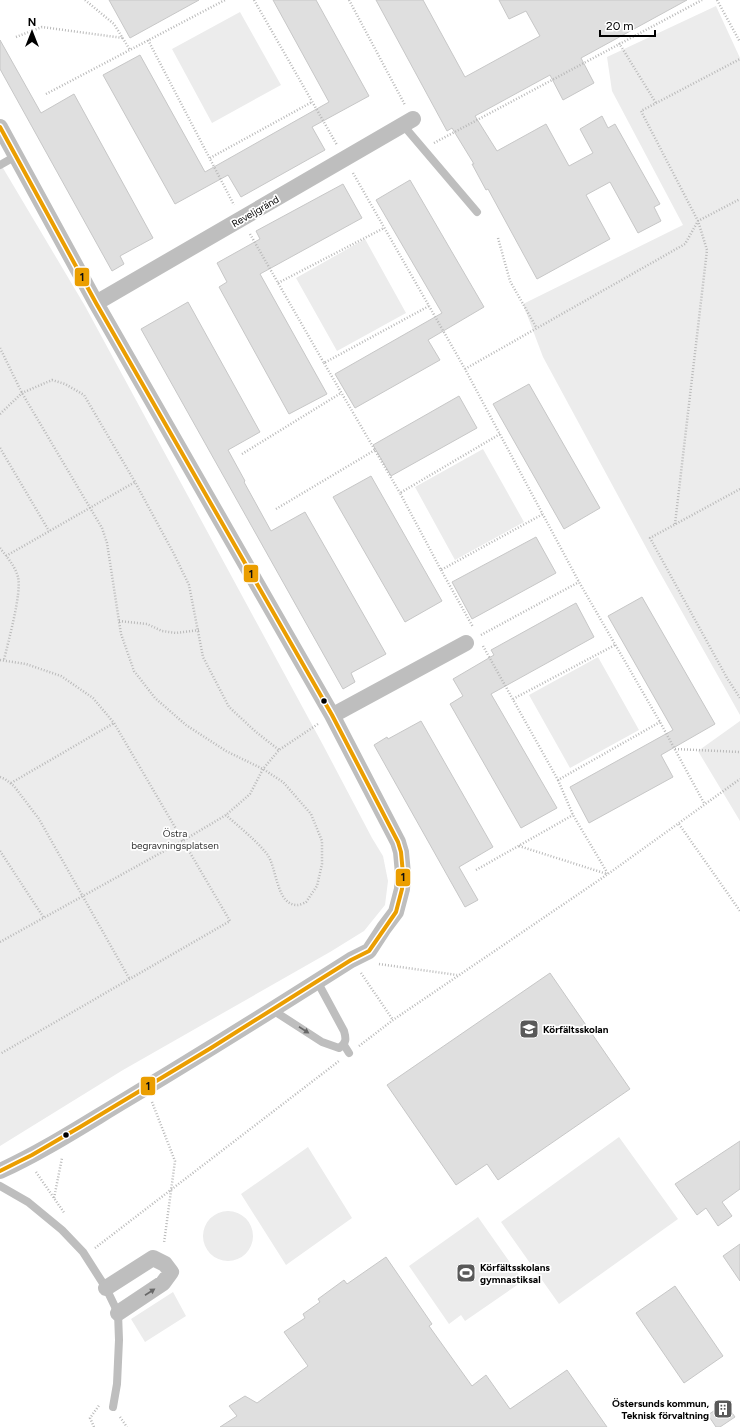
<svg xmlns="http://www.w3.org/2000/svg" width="740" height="1427" viewBox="0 0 740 1427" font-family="Figtree,sans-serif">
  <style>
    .green { fill: #ececec }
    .building { fill: #dfdfdf; stroke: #c7c7c7 }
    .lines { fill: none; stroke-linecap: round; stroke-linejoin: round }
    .path { stroke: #b9b9b9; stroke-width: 2.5; stroke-dasharray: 1 2; stroke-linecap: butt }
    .service { stroke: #bebebe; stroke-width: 8 }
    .minor { stroke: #bebebe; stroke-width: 16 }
    .bus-1-casing { stroke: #fff; stroke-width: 7 }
    .bus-1 { stroke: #eb9e00; stroke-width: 4 }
    .oneway { fill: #686868 }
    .bus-dot { fill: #000; stroke: #fff; stroke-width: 1.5 }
    .labels { text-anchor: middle; stroke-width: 3.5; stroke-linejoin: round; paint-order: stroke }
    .street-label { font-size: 10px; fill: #000; stroke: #fff }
    .park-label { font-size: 10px; fill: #333; stroke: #fff }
    .poi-label { font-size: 10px; font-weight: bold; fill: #000; stroke: #fff; text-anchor: start }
    .line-badge { stroke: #fff; stroke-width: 1.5 }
    .pale-badge-label { font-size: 11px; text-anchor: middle; font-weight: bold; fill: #111 }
  </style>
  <rect width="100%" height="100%" fill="#fff"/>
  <!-- green -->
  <path class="green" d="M716,6l24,52v657l-85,-151 -112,-207 -20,-53 160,-79 -71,-134 -5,-34z
    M240,12l41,73 -69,38 -40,-74z
    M0,163l85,143 238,439 49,93 11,18 5,25 -3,24 -21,26 -34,21 -207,118 -123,76z
    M365,239l41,74 -69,38 -41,-73z
    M483,449l41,73 -69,38 -40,-73z
    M598,657l41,73 -69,38 -41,-73z
    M740,721v100l-42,-70z
    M619,1137l59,82 -119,85 -58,-82z
    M308,1147l44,71 -66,47 -45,-71z
    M203 1236a25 25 0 1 1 50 0a25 25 0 1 1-50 0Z
    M478,1217l45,64 -58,40 -4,-6 -12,9 -40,-58z
    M173,1292l13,24 -41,26 -14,-23z"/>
  <!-- building -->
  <path class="building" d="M109,0h90l-69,38z
    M273,0h43l53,96 -57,31 13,23 -84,47 -13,-22 -53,29 -72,-129 37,-20 65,117 124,-70z
    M376,0h47l42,77 75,-41 -14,-25 -17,8 -10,-19h188l-106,58 13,25 -31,17 -13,-25 -75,41 22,35 49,-27 23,42 24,-13 -13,-24 22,-13 6,12 7,-4 45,80 -6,3 7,14 -23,12 -28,-51 -24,13 24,44 -73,40 -49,-90 -2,1 -14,-26h2l-22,-36 -5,3z
    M0,40l41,73 33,-19 79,144 -33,18 4,8 -12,7 -112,-202z
    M410,180l74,127 -56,33 12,20 -85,48 -20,-34 107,-61 -66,-113z
    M343,184l19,34 -102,56 67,120 -38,20 -70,-127 8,-5 -10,-19 43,-24 -4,-8z
    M188,302l72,130 -32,18 17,31 -1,1 27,49 34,-19 81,142 -35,19 4,9 -12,7 -202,-360z
    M529,384l71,124 -36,21 -71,-125z
    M459,396l18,32 -86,48 -18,-31z
    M371,476l71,125 -37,21 -72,-125z
    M536,537l20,36 -84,46 -20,-37z
    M642,597l73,127 -54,31 12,22 -84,46 -19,-36 103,-57 -65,-114z
    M576,603l18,34 -103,57 66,114 -36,20 -71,-124 13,-8 -10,-17 41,-24 -3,-5z
    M421,721l72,126 -34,20 19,33 -13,7 -91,-162 13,-8 1,2z
    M550,973l80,116 -132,91 -11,-16 -31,21 -69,-100z
    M740,1141v48l-18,13 10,14 -14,10 -12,-18 -9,7 -22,-31z
    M740,1244v37l-17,-25z
    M386,1257l46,67 -3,2 43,60 14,-11 24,34 57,-39 40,57h-387l17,-11 -8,-10 16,-10 12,7 51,-37 -24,-34 21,-14 -2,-4 17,-12 -2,-3 26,-19 3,4z
    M675,1286l48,70 -39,27 -48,-70z
    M725,1403l10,14 -15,10h-4l-8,-12z"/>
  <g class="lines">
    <!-- path -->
    <path class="path" d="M85,0l29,24 16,26
      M254,0l83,145
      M349,0l56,105
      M717,0l23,42
      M16,37l26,-10 81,11
      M148,40l86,165
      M619,43l37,60
      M46,94l179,-94
      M434,143l268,-143
      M210,158l102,-56
      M353,173l112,196 114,213 81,140 44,81
      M250,234l74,129 105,-57
      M498,238l12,43 26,46
      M278,283l106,-55
      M0,348l22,45 80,135 5,15 14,91 13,37 21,27 31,27 40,26 37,18 20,13 28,32 11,27v23l-5,22 -11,16c-2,1 -6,3 -9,3 -21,0 -20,-38 -30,-51 -12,-15 -28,-27 -41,-39
      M324,363l76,130
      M465,369l220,-125 13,-23 42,-22
      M0,414l22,-21 30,-13 13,4 19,11 51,87 39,72 15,31 14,72 26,50 27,25 23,18
      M500,434l-100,59 41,77 102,-56
      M0,448l49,83
      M242,454l99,-61
      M740,489l-90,49 77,140 13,20
      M276,509l99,-59
      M675,524l32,-274 -9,-29 -57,-110 99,-52
      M0,548c7,9 15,18 18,29 4,16 -10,65 -14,83
      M6,556l129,-74
      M441,570l32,57
      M119,621l28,3 15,7 14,2 23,-3
      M481,635l98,-53
      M483,646l75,134 102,-58
      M0,660l26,4 35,12 32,22 21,25 116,198 -230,133
      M513,699l102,-54
      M675,749l65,3
      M0,777l5,2 9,7 25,33 90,159
      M558,780l15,35 35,59
      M11,783l103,-60
      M679,824l61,87
      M519,846l88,28
      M0,851l44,67
      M476,870l97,-55
      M0,942l184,-102 42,-25 24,-21 13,-25 16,-19 39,-26
      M379,964l78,11
      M361,973l32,47
      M359,1046l34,-26 215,-146 132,-95
      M152,1102l23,59 -11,82
      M36,1172l29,42
      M54,1198l8,-40
      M95,1248l244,-187
      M120,1417l7,10
      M94,1427l-4,-9 10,-14"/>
    <!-- service -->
    <path class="service" d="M403,125l74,87
      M0,165l16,-9
      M271,1009l51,33 17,6c8,-5 7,-10 5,-17l-27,-50
      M344,1045l5,8
      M0,1186l28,16 34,28 21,22 23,36 12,25 1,27 -2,44 -4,23"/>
    <!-- minor -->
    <path class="minor" d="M0,127l96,176 236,412 66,127 3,10 2,22 -1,15 -6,23 -12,16 -15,23 -18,9c-74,47 -149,94 -224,139 -42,25 -83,52 -127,72
      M96,303l317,-184
      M332,715l3,-1 131,-71
      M106,1288l47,-30 12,6 6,8 -8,11 -45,30"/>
    <!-- bus-1 casing -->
    <g class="bus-1-casing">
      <path id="bus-1" d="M0,127l96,176 236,412 66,127 3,10 2,22 -1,15 -6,23 -27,39 -18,9 -140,88 -131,79 -48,28 -32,16"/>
    </g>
    <!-- bus-1 -->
    <use href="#bus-1" class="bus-1"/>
  </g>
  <!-- one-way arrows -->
  <defs><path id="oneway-solid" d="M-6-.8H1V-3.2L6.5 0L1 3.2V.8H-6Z"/></defs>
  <g class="oneway">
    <use href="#oneway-solid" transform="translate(304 1030) rotate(33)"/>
    <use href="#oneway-solid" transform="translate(150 1292) rotate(-33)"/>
  </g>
  <!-- icons -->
  <defs>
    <g id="school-square" transform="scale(1)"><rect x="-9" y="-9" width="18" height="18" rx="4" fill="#595959" stroke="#fff"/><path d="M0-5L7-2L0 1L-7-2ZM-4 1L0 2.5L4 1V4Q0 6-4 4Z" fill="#fff"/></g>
    <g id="stadium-square" transform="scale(1)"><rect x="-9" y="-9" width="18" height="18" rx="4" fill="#595959" stroke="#fff"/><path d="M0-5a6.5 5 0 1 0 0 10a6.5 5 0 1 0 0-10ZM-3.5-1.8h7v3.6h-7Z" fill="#fff"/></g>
    <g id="building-square" transform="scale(1)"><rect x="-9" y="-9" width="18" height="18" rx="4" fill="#595959" stroke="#fff"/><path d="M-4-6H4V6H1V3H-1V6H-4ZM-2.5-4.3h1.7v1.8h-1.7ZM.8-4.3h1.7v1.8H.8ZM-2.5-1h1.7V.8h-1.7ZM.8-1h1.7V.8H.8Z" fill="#fff"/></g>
  </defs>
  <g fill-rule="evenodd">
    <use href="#school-square" x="529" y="1029"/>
    <use href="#stadium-square" x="466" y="1273"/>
    <use href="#building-square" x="723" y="1409"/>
  </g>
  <!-- markers -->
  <g class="bus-dot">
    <circle cx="324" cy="701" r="3.5"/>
    <circle cx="66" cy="1135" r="3.5"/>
  </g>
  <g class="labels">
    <!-- street labels -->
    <g class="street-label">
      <text transform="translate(255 211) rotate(-30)" y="4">Reveljgränd</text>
    </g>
    <!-- park labels -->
    <g class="park-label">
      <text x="175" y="837">Östra<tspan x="175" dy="12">begravningsplatsen</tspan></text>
    </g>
    <!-- poi labels -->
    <g class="poi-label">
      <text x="543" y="1033">Körfältsskolan</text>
      <text x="480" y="1271">Körfältsskolans<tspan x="480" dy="12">gymnastiksal</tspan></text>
      <text x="709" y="1407" text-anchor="end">Östersunds kommun,<tspan x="709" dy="12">Teknisk förvaltning</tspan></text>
    </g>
  </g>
  <g class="line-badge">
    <rect x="74" y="267" width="16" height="20" rx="4" fill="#eb9e00"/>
    <rect x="243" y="564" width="16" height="19" rx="4" fill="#eb9e00"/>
    <rect x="395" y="868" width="16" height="19" rx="4" fill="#eb9e00"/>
    <rect x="140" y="1076" width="16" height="20" rx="4" fill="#eb9e00"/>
  </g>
  <g class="pale-badge-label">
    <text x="82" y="281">1</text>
    <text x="251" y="578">1</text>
    <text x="403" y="881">1</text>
    <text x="148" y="1090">1</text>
  </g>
  <!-- north arrow -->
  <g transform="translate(32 32)" stroke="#ffffff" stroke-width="3" paint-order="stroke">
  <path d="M0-3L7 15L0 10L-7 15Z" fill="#000000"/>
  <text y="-6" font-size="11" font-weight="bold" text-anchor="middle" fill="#000000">N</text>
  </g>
  <!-- scale -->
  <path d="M600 30v6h55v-6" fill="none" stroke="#000000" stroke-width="2"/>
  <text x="606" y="30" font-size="12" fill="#000000" stroke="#ffffff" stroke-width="3" paint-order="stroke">20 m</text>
</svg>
